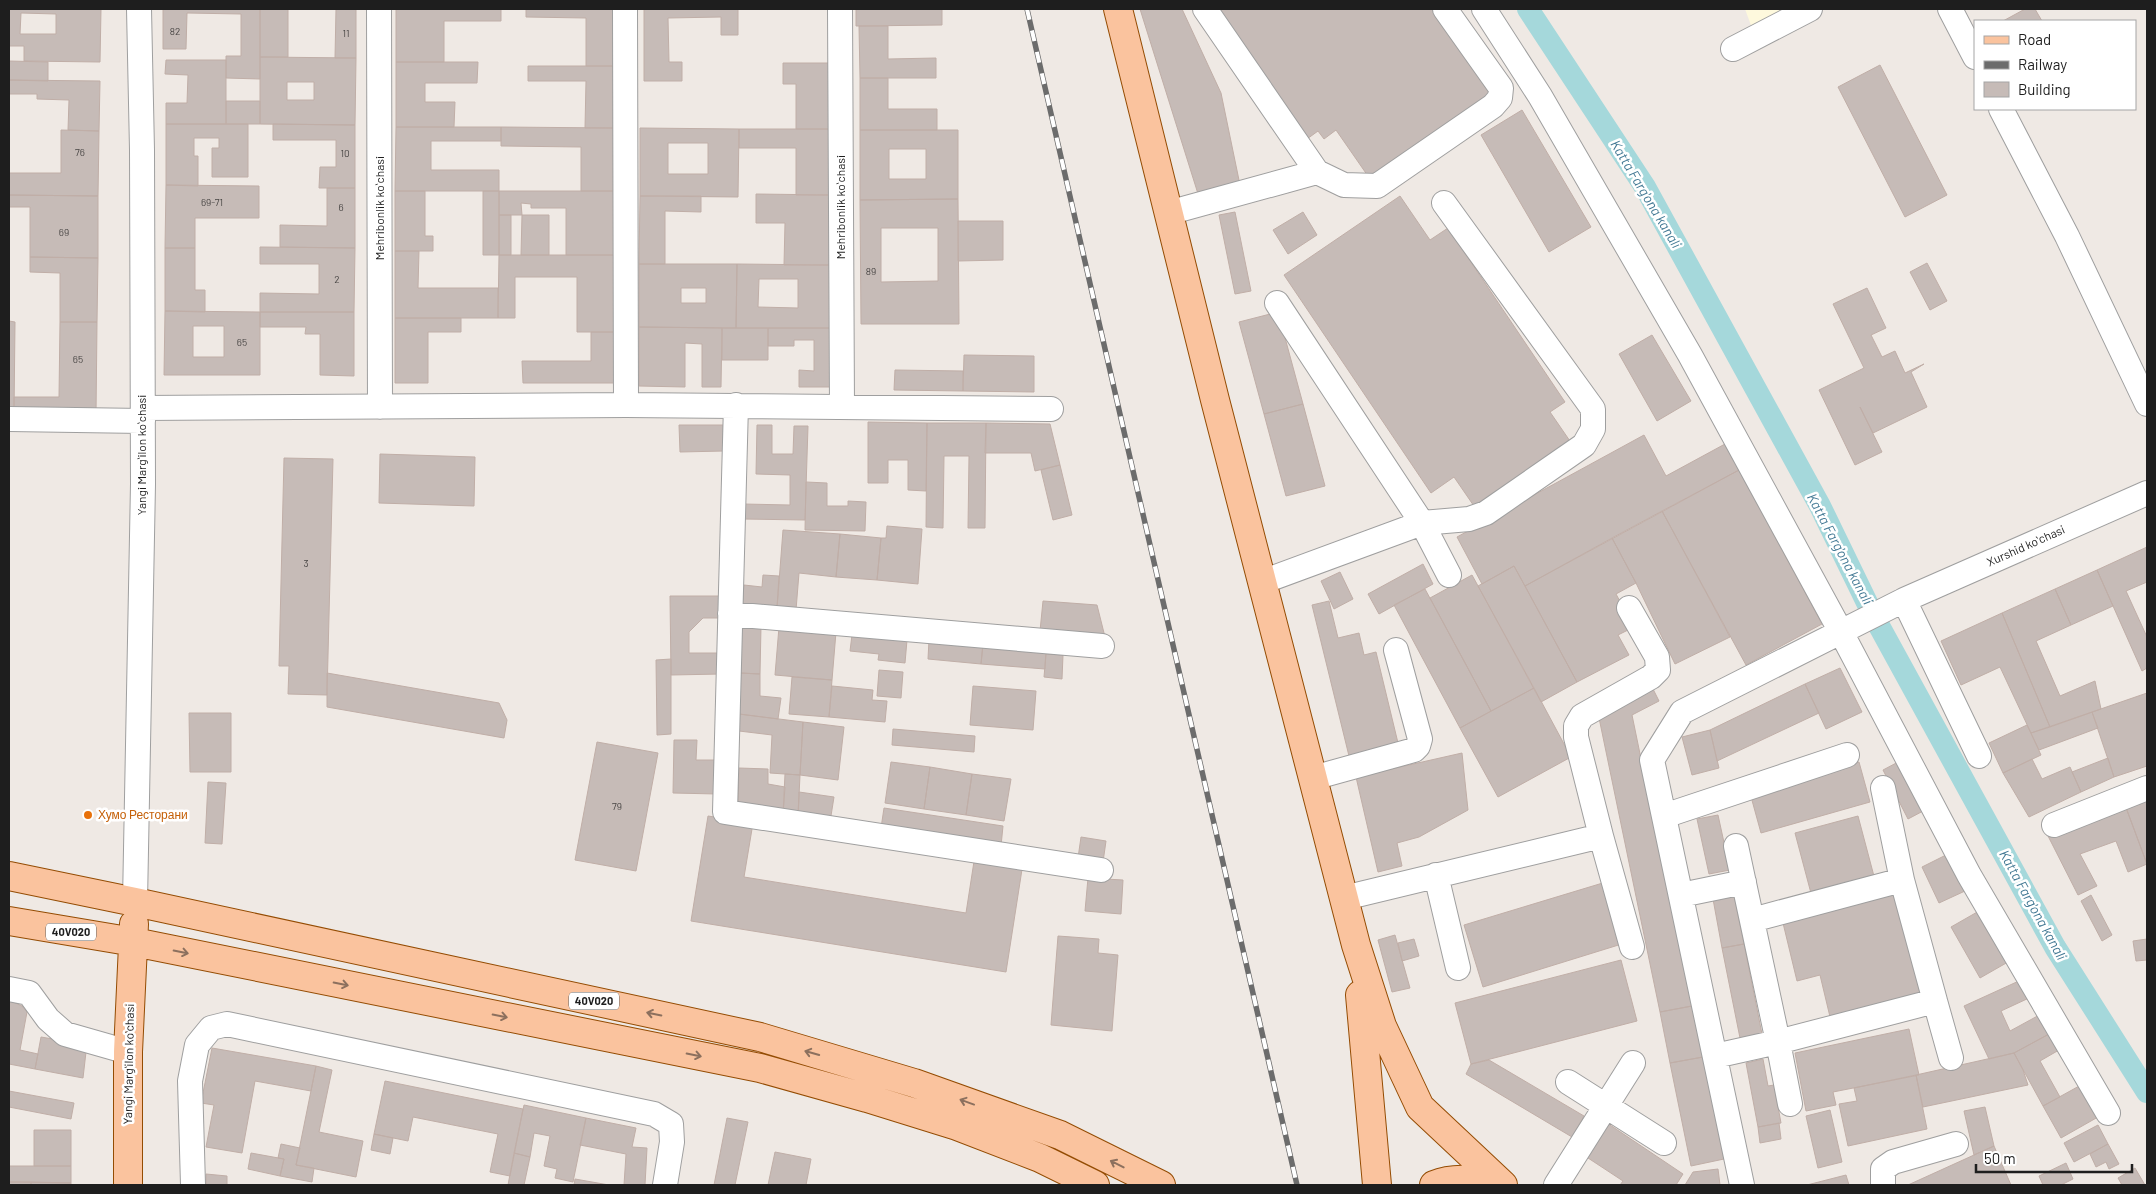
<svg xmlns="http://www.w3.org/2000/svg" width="2156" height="1194" viewBox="0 0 2156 1194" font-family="Barlow,sans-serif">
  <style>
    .education { fill: #fef9dd }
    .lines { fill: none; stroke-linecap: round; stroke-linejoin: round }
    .canal { stroke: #a5d8db; stroke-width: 22 }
    .building { fill: #c6bbb7; stroke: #c0aea7; fill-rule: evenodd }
    .minor-casing { stroke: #9f9f9f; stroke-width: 26 }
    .major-casing { stroke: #944c03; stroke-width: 30 }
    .minor { stroke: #fff; stroke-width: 24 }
    .major { stroke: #fac39e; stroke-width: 28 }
    .rail-casing { stroke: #6c6c6c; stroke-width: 5.5 }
    .rail { stroke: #fff; stroke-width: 4; stroke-dasharray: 11; stroke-linecap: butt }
    .oneway { stroke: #8c705e }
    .food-dot { fill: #e8710a; stroke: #fff; stroke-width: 2 }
    .labels { text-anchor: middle; stroke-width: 5; stroke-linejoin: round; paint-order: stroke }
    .number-label { font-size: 10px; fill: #484544 }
    .shield { fill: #fff; stroke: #626262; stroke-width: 1 }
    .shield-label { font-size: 11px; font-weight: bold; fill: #1e1e1e }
    .street-label { font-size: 12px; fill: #1e1e1e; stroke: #fff }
    .food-label { font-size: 12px; fill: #c56008; stroke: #fff; text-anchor: start }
    .water-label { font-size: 14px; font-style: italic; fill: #437994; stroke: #fff }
  </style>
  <rect width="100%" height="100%" fill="#efe9e4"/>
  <!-- education -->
  <path class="education" d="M1745,9h44l-37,19z"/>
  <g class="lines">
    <!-- canal -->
    <path class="canal" d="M1528,9l117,178 175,319 52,107 183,334 92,145"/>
  </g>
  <!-- building -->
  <path class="building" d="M9,9h92l-1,53 -76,-1v-15h-15zM21,13l35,1v20h-36z
    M163,9h97v70l-34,-1v-22h15v-42l-54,-1 -1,36h-23z
    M260,9h28v48h-28z
    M336,9h20v49h-21z
    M396,9h105v12h-57v41h-48z
    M526,9h89v57h-29v-48l-60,-1z
    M644,9h94v26h-17v-18l-53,1 1,44h13v19h-38z
    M856,9h86v16l-86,1z
    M1140,9h42l39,84 19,92 -41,12z
    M1216,9h219l59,83 -124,87 -34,-49 -12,9 -6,-8 -11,8z
    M2025,9h10l7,12h-39z
    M859,26h29v33l48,-1v20h-76z
    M260,57l96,1 -1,67 -95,-1zM287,82h27v18h-27z
    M166,60h60v64h-60v-21h21l1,-28 -23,-1z
    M9,61l39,1v19l-39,-1z
    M396,62h82l-1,21h-52v19h30l-1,25h-58z
    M783,63h50v66h-37v-45h-13z
    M1880,65l67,130 -42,22 -67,-130z
    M528,66h87l-1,62h-29l1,-47h-58z
    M860,78h28v31h49v21h-77z
    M9,80l91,1 -1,50 -31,-1 1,-30 -32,-1v-5h-28z
    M226,101h34v23h-34z
    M1522,110l69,117 -42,25 -68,-117z
    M166,124h82v53h-36v-29h7v-10h-25v18h4v30l-32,-1z
    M273,124l82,1v63h-36l1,-21h16v-27h-63z
    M396,127h105v14h-70v29h68v21h-104z
    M501,127l113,1v63h-33v-44l-80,-1z
    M640,128l99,1 -1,68 -98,-1zM668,143h40v31h-40z
    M739,129h94v66h-37v-47h-57z
    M61,130l38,1 -1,65 -89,-1v-22h52z
    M860,130h98v69l-98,1zM889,149h37v30h-37z
    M166,185l93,1v32h-64v30h-30z
    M327,188h28v60l-75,-1v-22l47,1z
    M395,191h30v45h8v15h-38z
    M483,191h16v64h-16z
    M499,191h115v64h-48v-47h-35v-4l-10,-1 1,12h-23z
    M756,194l77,1 -1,70h-48l1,-42h-29z
    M9,195l89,1v62l-68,-1v-50h-21z
    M640,196h61v16l-36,-1v53h-26z
    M1400,196l30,44 18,-12 117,174 -15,10 22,32 -96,65 -22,-32 -23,16 -147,-218z
    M958,199l1,125h-98l-1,-124zM881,228h57v53l-57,1z
    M1235,212l16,79 -16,3 -16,-79z
    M1303,212l14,23 -29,19 -15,-24z
    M499,215h12v40h-12z
    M522,215h27v40h-28z
    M958,221h45v39l-45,1z
    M260,247l95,1 -1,64h-94v-19l59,1v-30h-59z
    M165,248h30v42h10v22l-40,-1z
    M395,251h24l-1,37h80v30h-103z
    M499,255h115v77h-37v-55h-62v41h-17z
    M30,257l68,1 -1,64h-37v-49l-30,-1z
    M1927,263l20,38 -17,9 -20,-38z
    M639,264h98l-1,64 -97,-1zM681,288h25v15h-25z
    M737,264l95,1v63h-96zM759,279h39v29l-40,-1z
    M1867,288l19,40 -15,7 11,22 13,-6 10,22 19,-9 -13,8 16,35 -54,26 -13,-26 22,45 -27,13 -36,-75 45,-22 -31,-64z
    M165,311l95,1v63h-96zM193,326h31v31h-31z
    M260,312h94v64l-34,-1v-41h-15l1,-7h-46z
    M1278,312l25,92 -39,10 -25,-92z
    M395,318h66v14h-33v51h-33z
    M9,321l6,1 -1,92h-5z
    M60,322h37l-1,93 -82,-1v-17h45z
    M639,327l83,1 -1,59h-19v-43l-17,-1v44l-46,-1z
    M722,328h46v32h-46z
    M768,328h64l-1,59h-32v-17l15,1v-31h-20v6h-26z
    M591,332h23v51h-91l-1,-22h69z
    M1652,335l39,66 -34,20 -38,-67z
    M964,355l70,1v36l-71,-1z
    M895,370l68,1v20l-69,-1z
    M1303,404l22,82 -39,10 -22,-82z
    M868,422l59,1 -1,68 -18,-1v-30h-20v23h-20z
    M927,423h59l-1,105h-17l1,-72h-25l-1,72 -17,-1z
    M986,423l64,1 10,41 -25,6 -4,-18h-46z
    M679,425h45v26l-44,1z
    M757,425h15v29h21l1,-28h14l-3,94 -62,-1v-15l47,1v-30l-34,-1z
    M1644,435l22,41 59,-32 14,26 -214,116 -11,-20 -32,18 -25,-47z
    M380,454l95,3 -1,49 -95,-3z
    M284,458l49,1 -6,236 -39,-1 1,-28h-10z
    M1060,465l12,50 -19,5 -12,-50z
    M1739,470l83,154 -76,41 -84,-154z
    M806,482l21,1v23h21v-5l18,1 -1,29 -60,-1z
    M1662,511l68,126 -55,27 -39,-81 -24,-45z
    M887,526l35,3 -4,55 -41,-4 4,-42h5z
    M783,530l57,4 -4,43 -37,-4 -3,37 -19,-2z
    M840,534l41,4 -4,42 -41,-3z
    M1612,538l24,45 -20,11 18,33 -16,8 11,20 -52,27 -52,-96z
    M2147,547v35l-21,9 21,46v31l-5,3 -45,-101z
    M1423,564l10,20 -54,30 -11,-20z
    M1514,566l63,116 -36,20 -63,-116z
    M2097,570l16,36 -42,19 -16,-36z
    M1340,572l13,27 -19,10 -13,-28z
    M763,575l16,1 -2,32 -35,-3 2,-20 18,2z
    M1472,575l62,113 -43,23 -61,-113z
    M1425,589l66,122 -31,17 -66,-123z
    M2055,589l16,36 -35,16 24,55 35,-15 6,28 -51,18 -48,-114z
    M670,596h50v22h-17l-14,14v21h31l1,21 -50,1z
    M1043,601l54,4 8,32 -65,-6z
    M1329,601l9,37 21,-5 5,22 12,-3 22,91 -49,13 -37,-151z
    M2002,613l48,114 -19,6 -31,-66 -39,18 -20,-44z
    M741,625l20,1 -1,48 -20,-1z
    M779,627l57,5 -4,48 -57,-5z
    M852,635l55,5 -2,23 -27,-3 1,-6 -29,-3z
    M929,640l54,4 -2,20 -53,-5z
    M983,644l63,5 -1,20 -64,-5z
    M1046,654l17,1 -1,24 -18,-2z
    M671,659v75l-14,1 -1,-75z
    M1840,668l22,44 -36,17 -21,-45z
    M879,670l24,2 -2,26 -24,-2z
    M327,673l172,30 8,17 -3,18 -177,-31z
    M740,673l20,1v22l21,2 -3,21 -39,-5z
    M792,677l40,3 -3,37 -40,-3z
    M1805,684l14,29 -102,48 -7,-31z
    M1651,685l8,16 -27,14 60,291 -32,6 -62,-299z
    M832,686l41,4 -1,10 15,1 -2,21 -56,-5z
    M973,686l63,5 -3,39 -63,-5z
    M1534,688l37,69 -73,40 -38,-69z
    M2147,693v73l-33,11 -22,-65z
    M2092,712l6,16 -59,22 -8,-17z
    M189,713h42v59h-41z
    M739,714l64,8 -3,53 -30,-2 2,-38 -33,-4z
    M803,722l41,5 -6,53 -38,-5z
    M2027,725l14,30 -38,18 -14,-30z
    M893,729l82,7 -1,16 -82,-7z
    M1710,730l9,38 -27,7 -10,-38z
    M674,740h23l-1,20h21v34l-44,-1z
    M597,742l61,11 -22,118 -61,-11z
    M1462,753l6,57 -49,27 -22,6 5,23 -24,6 -22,-95z
    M2108,758l6,19 -33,15 -9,-20z
    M2032,759l10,20 28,-12 11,25 -52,25 -26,-44z
    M1900,761l25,49 -17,9 -25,-49z
    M891,762l39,5 -6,42 -39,-6z
    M1859,762l11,40 -109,31 -11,-40z
    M930,767l42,7 -6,41 -42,-6z
    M739,768l29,1v15l17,3 -2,28 -45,-7z
    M785,774l15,1 -2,42 -15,-2z
    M972,774l39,5 -7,42 -38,-6z
    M208,782l18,1 -4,61 -17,-1z
    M799,792l35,5 -4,25 -32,-5z
    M2147,797v67l-22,-59z
    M2125,805l22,59 -19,8 -12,-31 -36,13 17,32 -19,9 -31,-61z
    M884,808l119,18 -2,20 -120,-18z
    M1718,815l12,55 -21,4 -12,-55z
    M708,816l45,7 -9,54 222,36 9,-58 48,8 -17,109 -315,-51z
    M1858,816l17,64 -63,17 -17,-64z
    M1081,837l25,4 -3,21 -25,-4z
    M1948,854l17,37 -26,12 -17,-36z
    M1088,878l35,2 -2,34 -36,-3z
    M1606,882l19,61 -142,44 -19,-62z
    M1901,892l26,104 -96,25 -11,-46 -23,6 -14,-58z
    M1734,895l10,49 -22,4 -9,-49z
    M2091,895l21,40 -10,6 -21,-40z
    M1979,911l29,51 -28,16 -29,-51z
    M1395,935l15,53 -18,4 -14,-52z
    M1058,936l41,3 -1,14 20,2 -6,76 -61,-6z
    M1414,939l5,17 -17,5 -4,-18z
    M2147,939v21l-11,1 -3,-20z
    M1744,944l18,90 -22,4 -18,-90z
    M1621,960l16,61 -166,43 -16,-61z
    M2021,980l8,18 -28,13 9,20 33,-18 8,20 -37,20 -25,6 -25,-53z
    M9,1000l13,6 5,6 -7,38 18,4 -3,15 -26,-5z
    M1692,1006l11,51 -33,6 -10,-51z
    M1909,1029l10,46 -86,17 3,13 -30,6 -11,-58z
    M2049,1034l10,16 -19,11 20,36 -17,9 -29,-53z
    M41,1037l29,5 16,10 -3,26 -48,-9z
    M212,1048l104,18 -5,25 -56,-10 -13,72 -36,-6 8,-42 -13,-2z
    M2014,1053l9,17 5,15 -105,22 -7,-32z
    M1703,1057l21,102 -33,7 -21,-103z
    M1763,1059l5,27 6,-1 7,38 -23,4 -12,-64z
    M1489,1060l95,56 -12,21 -106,-63 5,-10z
    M316,1066l16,4 -13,62 44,9 -7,36 -60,-12z
    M1916,1075l11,54 -79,17 -9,-42 18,-3 -3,-13z
    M385,1081l138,28 -13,67 -20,-4 8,-38 -85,-17 -5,24 -34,-7z
    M2081,1085l17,32 -37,21 -18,-32z
    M9,1091l65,12 -3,16 -62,-12z
    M524,1105l62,13 -13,64 -18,-4 2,-9 -13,-3 6,-30 -16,-3 -4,24 -16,-4z
    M1985,1107l9,39 -20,9 -10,-44z
    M1830,1110l12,52 -24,6 -12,-52z
    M586,1118l50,10 -4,19 15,1 -2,37h-21l2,-31 -46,-9z
    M727,1118l21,4 -13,63h-21z
    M1607,1123l76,51 -7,11h-56l3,-4 -38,-25z
    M1779,1123l2,16 -21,4 -2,-16z
    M2098,1125l10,19 -34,18 -10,-19z
    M34,1130h37v36h-37z
    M374,1134l19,4 -3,16 -19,-4z
    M281,1144l19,4 -4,17 18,3 -2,14 -32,-6 4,-17 -6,-1z
    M2108,1144l11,20 -10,5 -3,-7 -10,5 -6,-13z
    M1994,1146l17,39h-103l66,-30z
    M775,1152l36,7 -5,26h-38z
    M251,1153l33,6 -4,17 -32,-7z
    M514,1153l16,4 -6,28h-16z
    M2066,1163l7,16 -12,6h-18l-4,-9z
    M9,1166h62v17l-62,-1z
    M2135,1168l10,17h-23l-4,-7z
    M1718,1169l2,16h-35l8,-13z
    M206,1174l21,2v9h-21z
    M1846,1175l3,10h-42z
    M575,1179l34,6h-35z
    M9,1182h22v3h-22z
    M31,1182l40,1v2h-40z"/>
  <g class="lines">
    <!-- minor casing -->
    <g class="minor-casing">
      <path id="minor" d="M379,9l1,398
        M625,9l1,396
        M840,9l2,397
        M1484,9l56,87 150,259 151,277 128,243 139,238
        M1950,9l25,48
        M1733,49l77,-40
        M2001,109l66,127 80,168
        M1317,172l27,13 33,1 116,-80 7,-8 1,-10 -56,-79
        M1444,203l149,206v20l-9,16 -98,68 -17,6 -47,4 27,52
        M1168,213l149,-41 -112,-163
        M736,405l-11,407 376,58
        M143,408l483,-3 425,4
        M9,419l134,2
        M1262,582l160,-59 -145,-220
        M1904,600l75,156
        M730,614l372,32
        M1313,778l101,-28 4,-4 2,-7 -24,-89
        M1883,788l19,92 33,121
        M1664,816l183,-61
        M2054,825l93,-37
        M1601,836l-25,-99v-11l6,-10 69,-39 7,-7 -1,-13 -28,-49
        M1736,846l42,196 157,-41 16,57
        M1436,875l22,93
        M1681,895l63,-13
        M1344,898l257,-62 31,111
        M135,902l8,-418 -1,-334 -3,-141
        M1752,920l150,-40
        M9,989l20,4 19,26 17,15 63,18
        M1715,1056l63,-14 12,62
        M1568,1082l96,61
        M193,1185l-3,-104 7,-36 14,-17 16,-4 427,90 17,10 1,18 -7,43
        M1556,1185l77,-122
        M1742,1185l-90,-425 30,-48 222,-112 243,-107
        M1883,1185v-16l10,-7 63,-18"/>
    </g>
    <!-- major casing -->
    <g class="major-casing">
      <path id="major" d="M1118,9l97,391 141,545 26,81 38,81 83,78
        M9,876l126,26 625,135 154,46 146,52 101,50
        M9,921l125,21 626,126 107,30 90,28 83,32 55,27
        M1360,995l17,190
        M128,1185v-133l6,-128
        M1434,1185c20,-8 40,-6 60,0"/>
    </g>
    <!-- minor -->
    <use href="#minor" class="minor"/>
    <!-- major -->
    <use href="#major" class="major"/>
    <!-- rail casing -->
    <g class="rail-casing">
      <path id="rail" d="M1027,9l270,1176"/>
    </g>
    <!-- rail -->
    <use href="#rail" class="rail"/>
  </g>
  <!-- one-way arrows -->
  <defs><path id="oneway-shaft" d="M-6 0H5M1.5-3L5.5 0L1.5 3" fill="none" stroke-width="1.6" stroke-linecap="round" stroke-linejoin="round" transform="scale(1.25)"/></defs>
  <g class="oneway">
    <use href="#oneway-shaft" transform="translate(181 952) rotate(11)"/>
    <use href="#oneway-shaft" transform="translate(341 984) rotate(11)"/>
    <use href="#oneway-shaft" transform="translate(654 1014) rotate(-168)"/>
    <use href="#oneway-shaft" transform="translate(500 1016) rotate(11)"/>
    <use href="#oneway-shaft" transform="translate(812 1053) rotate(-164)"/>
    <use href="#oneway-shaft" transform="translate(694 1055) rotate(11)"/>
    <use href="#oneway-shaft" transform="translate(967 1102) rotate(-160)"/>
    <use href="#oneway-shaft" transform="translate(1117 1164) rotate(-153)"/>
  </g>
  <!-- markers -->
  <circle class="food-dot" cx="88" cy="815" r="5"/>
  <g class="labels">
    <!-- number labels -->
    <g class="number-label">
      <text x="175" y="35">82</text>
      <text x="346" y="37">11</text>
      <text x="80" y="156">76</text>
      <text x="345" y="157">10</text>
      <text x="212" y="206">69-71</text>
      <text x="341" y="211">6</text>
      <text x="64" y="236">69</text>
      <text x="871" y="275">89</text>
      <text x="337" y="283">2</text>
      <text x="242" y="346">65</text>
      <text x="78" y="363">65</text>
      <text x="306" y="567">3</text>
      <text x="617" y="810">79</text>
    </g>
    <!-- shield labels -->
    <g class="shield">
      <rect x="46" y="923.5" width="50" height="17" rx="4"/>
      <rect x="569" y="992.5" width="50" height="17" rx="4"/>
    </g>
    <g class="shield-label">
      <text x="71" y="936">40V020</text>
      <text x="594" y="1005">40V020</text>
    </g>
    <!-- street labels -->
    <g class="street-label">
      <text transform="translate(841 207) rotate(-90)" y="4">Mehribonlik koʻchasi</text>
      <text transform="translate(380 208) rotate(-90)" y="4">Mehribonlik koʻchasi</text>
      <text transform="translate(142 455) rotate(-90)" y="4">Yangi Margʻilon koʻchasi</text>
      <text transform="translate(2026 546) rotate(-24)" y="4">Xurshid koʻchasi</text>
      <text transform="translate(129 1064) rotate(-89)" y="4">Yangi Margʻilon koʻchasi</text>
    </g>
    <!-- food labels -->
    <g class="food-label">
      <text x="98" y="819">Хумо Ресторани</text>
    </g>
    <!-- water labels -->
    <g class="water-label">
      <text transform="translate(1646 194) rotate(59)" y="5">Katta Farg'ona kanali</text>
      <text transform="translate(1840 549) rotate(62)" y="5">Katta Farg'ona kanali</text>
      <text transform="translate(2033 905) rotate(61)" y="5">Katta Farg'ona kanali</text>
    </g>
  </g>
  <!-- border -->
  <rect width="2156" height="1194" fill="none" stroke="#1e1e1e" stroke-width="20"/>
  <!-- legend -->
  <rect x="1974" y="20" width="162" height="90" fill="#ffffff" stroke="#a5a5a5"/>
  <rect x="1984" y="36" width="25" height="8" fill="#fac39e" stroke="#a5a5a5"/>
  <text x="2018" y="45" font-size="15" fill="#1e1e1e">Road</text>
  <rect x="1984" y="61" width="25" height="8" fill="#6c6c6c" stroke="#a5a5a5"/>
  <text x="2018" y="70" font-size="15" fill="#1e1e1e">Railway</text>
  <rect x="1984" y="82" width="25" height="15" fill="#c6bbb7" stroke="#a5a5a5"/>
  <text x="2018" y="95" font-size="15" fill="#1e1e1e">Building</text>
  <!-- scale -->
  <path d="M1976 1164v8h156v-8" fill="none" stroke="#1e1e1e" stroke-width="2.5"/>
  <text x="1984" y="1164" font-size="15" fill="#1e1e1e" stroke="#ffffff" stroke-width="4" paint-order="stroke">50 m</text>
</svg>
